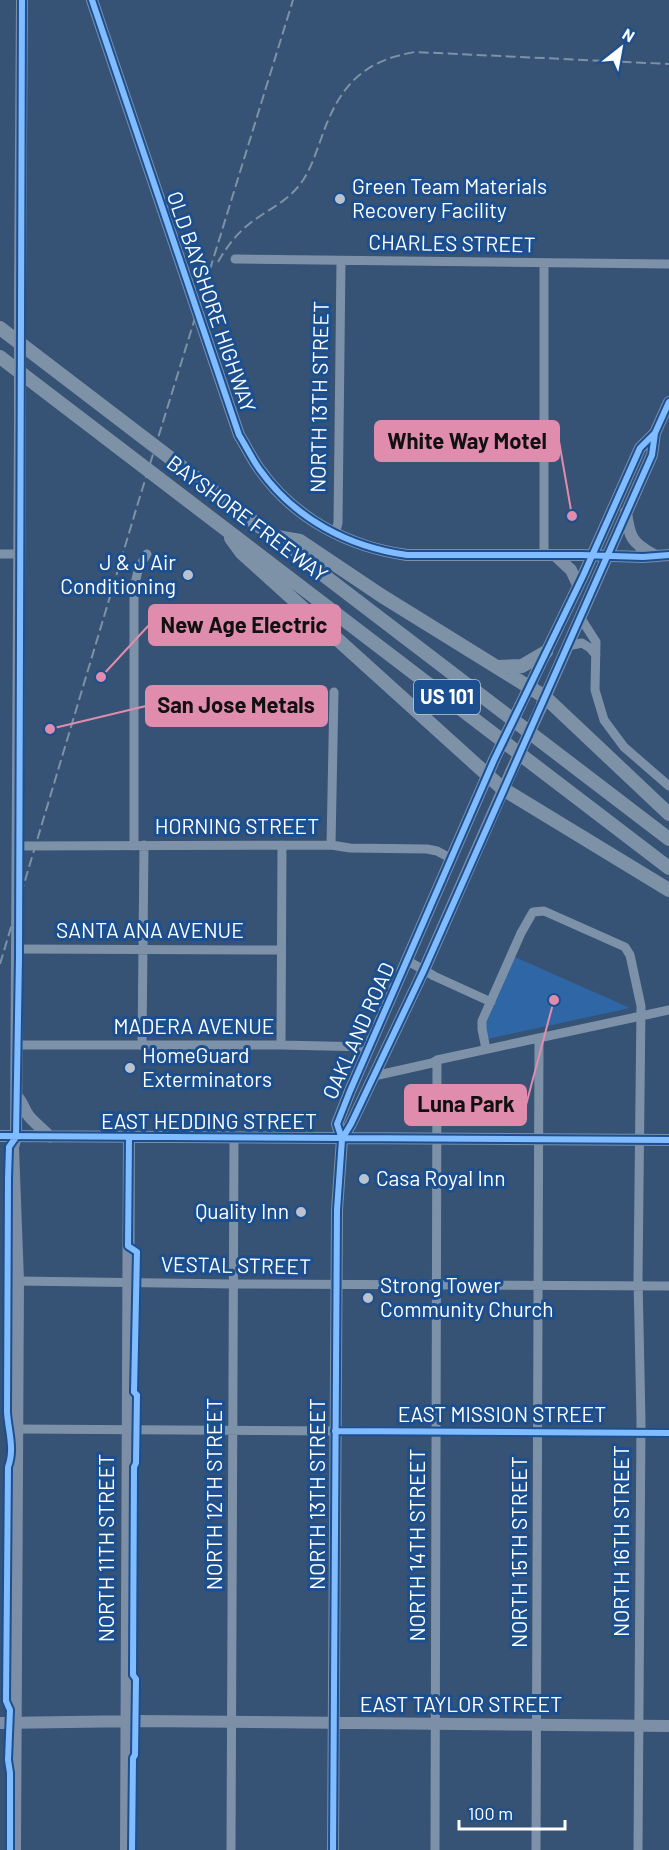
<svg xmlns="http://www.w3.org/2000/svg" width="669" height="1850" viewBox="0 0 669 1850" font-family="Barlow,sans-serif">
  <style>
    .green { fill: #2f66a5 }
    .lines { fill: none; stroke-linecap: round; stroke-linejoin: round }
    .minor { stroke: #7d92a8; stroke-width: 9 }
    .major { stroke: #7d8ea7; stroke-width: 12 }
    .highway { stroke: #7e92a7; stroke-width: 14 }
    .rail { stroke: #7e92a7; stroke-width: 2; stroke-dasharray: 10 4.5; stroke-linecap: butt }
    .major-bridge { stroke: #7d8ea7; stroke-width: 12 }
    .cycleway-casing { stroke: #1b4f8f; stroke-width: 10 }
    .cycleway { stroke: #80bcff; stroke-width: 6 }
    .poi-dot { fill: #b9c2ce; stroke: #1b4f8f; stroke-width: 2 }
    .labels { text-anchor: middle; stroke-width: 6; stroke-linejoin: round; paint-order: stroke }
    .shield { fill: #1b4f8f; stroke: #bbcadd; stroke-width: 1.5 }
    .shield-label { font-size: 20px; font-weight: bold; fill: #fff }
    .poi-label { font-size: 21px; fill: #fff; stroke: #1b4f8f; text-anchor: start }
    .street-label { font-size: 21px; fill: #fff; stroke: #1b4f8f }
    .leader { fill: none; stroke: #e08cad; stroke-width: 2 }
    .callout-dot { fill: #e08cad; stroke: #1b4f8f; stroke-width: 2 }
    .callout { fill: #e08cad; stroke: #e08cad; stroke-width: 2 }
    .callout-label { font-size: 22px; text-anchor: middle; font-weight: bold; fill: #111 }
  </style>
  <rect width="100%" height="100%" fill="#365274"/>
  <!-- green -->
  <path class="green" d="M515,957l115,51 -143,31 -2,-13z"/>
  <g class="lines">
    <!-- minor -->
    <path class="minor" d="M235,259l434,5
      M335,534l3,-11 3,-262
      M0,554h20
      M544,555v-292
      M580,617l16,25 -1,48 9,30 20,27 45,39
      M568,646l14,-3 8,5 6,7
      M331,845l3,-153
      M18,846l313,-1 19,3 77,1 10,2 15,8
      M134,846v-259l5,-20 8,-13
      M19,949l262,1
      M408,961l26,15 57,26
      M17,1045h264l89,2
      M142,1045l2,-200
      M281,1045l1,-200
      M486,1049l-4,-20v-8l39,-88 12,-21 11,-1 81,36 5,8 11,51 -3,272 3,143 -3,429
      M374,1076l58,-13 5,-3 232,-50
      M18,1281l216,3 435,2
      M18,1429l651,4
      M231,1850l3,-712
      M435,1850l2,-790
      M536,1850l3,-812"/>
    <!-- major -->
    <path class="major" d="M92,0l147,435c7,11 13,24 21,35 35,49 89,77 147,85h174l62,2 26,-2
      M20,294l2,-294
      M626,512c3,25 6,31 28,43
      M555,555l16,15 7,15
      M542,704l110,-249 3,-22 14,-31
      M520,706l63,-130 57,-128 15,-15
      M18,1098c5,5 6,12 10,17 6,8 15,14 22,22
      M0,1136l669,4
      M342,1139l-5,-15 13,-33 144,-331
      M0,1723l139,-2 530,5
      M15,1850l3,-569 -5,-134 3,-10 4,-717
      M126,1850l3,-713
      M333,1850l4,-640 5,-71 9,-15 73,-154 87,-198"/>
    <!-- highway -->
    <path class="highway" d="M0,328l669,511
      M0,357l669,511
      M277,537l23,4 82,55 163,101 124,117
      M231,538l11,15 261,236 166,101
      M497,667l25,-1 24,-14"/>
    <!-- rail -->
    <path class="rail" d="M218,262c9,-16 20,-30 35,-41 15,-11 32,-19 44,-33 12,-13 18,-33 24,-49 17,-50 39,-78 94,-87l254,12
      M0,964l138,-461 155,-503"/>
    <!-- major-bridge -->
    <path class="major-bridge" d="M20,420v-126
      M494,760l26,-54
      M511,772l31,-67"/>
    <!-- cycleway casing -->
    <g class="cycleway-casing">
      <path id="cycleway" d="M92,0l147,435c7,11 13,24 21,35 35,49 89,77 147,85h174l62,2 26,-2
        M0,1136l669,4
        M16,1137l3,-180 3,-957
        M129,1137l-1,109 9,6 -3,140 3,3 -1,68 -2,4 -1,208 3,4 -1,76 -2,3 -1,92
        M342,1139l-5,-15 13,-33 144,-331 89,-184 49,-110 8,-18 15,-15
        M335,1431l334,2
        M10,1850v-77l-2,-13 2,-50 -4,-9 2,-234c7,-18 0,-37 -1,-55l1,-234 1,-31 7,-10
        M333,1850l4,-640 5,-71 9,-15 73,-154 228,-515 3,-22 14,-31"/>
    </g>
    <!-- cycleway -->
    <use href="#cycleway" class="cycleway"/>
  </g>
  <!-- markers -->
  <g class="poi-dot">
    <circle cx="340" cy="199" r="6"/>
    <circle cx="188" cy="575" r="6"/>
    <circle cx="130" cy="1068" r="6"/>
    <circle cx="364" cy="1179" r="6"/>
    <circle cx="301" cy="1212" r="6"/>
    <circle cx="368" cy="1298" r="6"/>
  </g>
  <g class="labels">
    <!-- shield labels -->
    <rect class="shield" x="414" y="680" width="66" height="34" rx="4.5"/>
    <g class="shield-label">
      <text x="447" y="704">US 101</text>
    </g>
    <!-- poi labels -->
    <g class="poi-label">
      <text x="352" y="194">Green Team Materials<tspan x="352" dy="24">Recovery Facility</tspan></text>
      <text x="176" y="570" text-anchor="end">J &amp; J Air<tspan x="176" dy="24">Conditioning</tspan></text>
      <text x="142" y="1063">HomeGuard<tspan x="142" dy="24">Exterminators</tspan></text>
      <text x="376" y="1186">Casa Royal Inn</text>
      <text x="289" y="1219" text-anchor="end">Quality Inn</text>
      <text x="380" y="1293">Strong Tower<tspan x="380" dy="24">Community Church</tspan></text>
    </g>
    <!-- street labels -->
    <g class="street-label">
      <text transform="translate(452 244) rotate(1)" y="7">CHARLES STREET</text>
      <text transform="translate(211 302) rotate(71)" y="7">OLD BAYSHORE HIGHWAY</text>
      <text transform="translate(320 397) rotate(-89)" y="7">NORTH 13TH STREET</text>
      <text transform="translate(247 519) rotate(37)" y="7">BAYSHORE FREEWAY</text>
      <text x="237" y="834">HORNING STREET</text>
      <text x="150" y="938">SANTA ANA AVENUE</text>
      <text x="194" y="1034">MADERA AVENUE</text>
      <text transform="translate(359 1031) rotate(-66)" y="7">OAKLAND ROAD</text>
      <text x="209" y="1129">EAST HEDDING STREET</text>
      <text transform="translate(236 1266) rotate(1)" y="7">VESTAL STREET</text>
      <text x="502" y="1422">EAST MISSION STREET</text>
      <text transform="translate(215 1494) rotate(-90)" y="7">NORTH 12TH STREET</text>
      <text transform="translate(318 1494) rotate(-90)" y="7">NORTH 13TH STREET</text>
      <text transform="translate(622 1541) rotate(-90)" y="7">NORTH 16TH STREET</text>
      <text transform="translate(418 1545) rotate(-90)" y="7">NORTH 14TH STREET</text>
      <text transform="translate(107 1548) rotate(-90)" y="7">NORTH 11TH STREET</text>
      <text transform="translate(520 1552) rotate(-90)" y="7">NORTH 15TH STREET</text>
      <text x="461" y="1712">EAST TAYLOR STREET</text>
    </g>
  </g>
  <!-- callouts -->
  <path class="leader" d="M572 516L559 441M101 677L149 625M50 729L146 706M554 1000L526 1105"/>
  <g class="callout-dot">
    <circle cx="572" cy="516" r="6"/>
    <circle cx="101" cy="677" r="6"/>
    <circle cx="50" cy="729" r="6"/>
    <circle cx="554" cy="1000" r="6"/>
  </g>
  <g class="callout">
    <rect x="375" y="421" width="184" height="40" rx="6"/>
    <rect x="149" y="605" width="191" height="40" rx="6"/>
    <rect x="146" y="686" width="181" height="40" rx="6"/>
    <rect x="405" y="1085" width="121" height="40" rx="6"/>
  </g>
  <g class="callout-label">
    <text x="467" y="449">White Way Motel</text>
    <text x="244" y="633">New Age Electric</text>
    <text x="236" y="713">San Jose Metals</text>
    <text x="466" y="1112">Luna Park</text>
  </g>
  <!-- north arrow -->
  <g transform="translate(621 48) rotate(31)" stroke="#1b4f8f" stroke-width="4.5" paint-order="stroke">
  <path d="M0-4.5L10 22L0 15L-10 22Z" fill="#ffffff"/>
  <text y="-9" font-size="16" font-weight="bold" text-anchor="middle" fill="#ffffff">N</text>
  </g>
  <!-- scale -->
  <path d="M459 1820v9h106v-9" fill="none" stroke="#ffffff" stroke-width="3"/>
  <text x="468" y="1820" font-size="18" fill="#ffffff" stroke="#1b4f8f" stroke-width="4.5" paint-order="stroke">100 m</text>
</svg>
